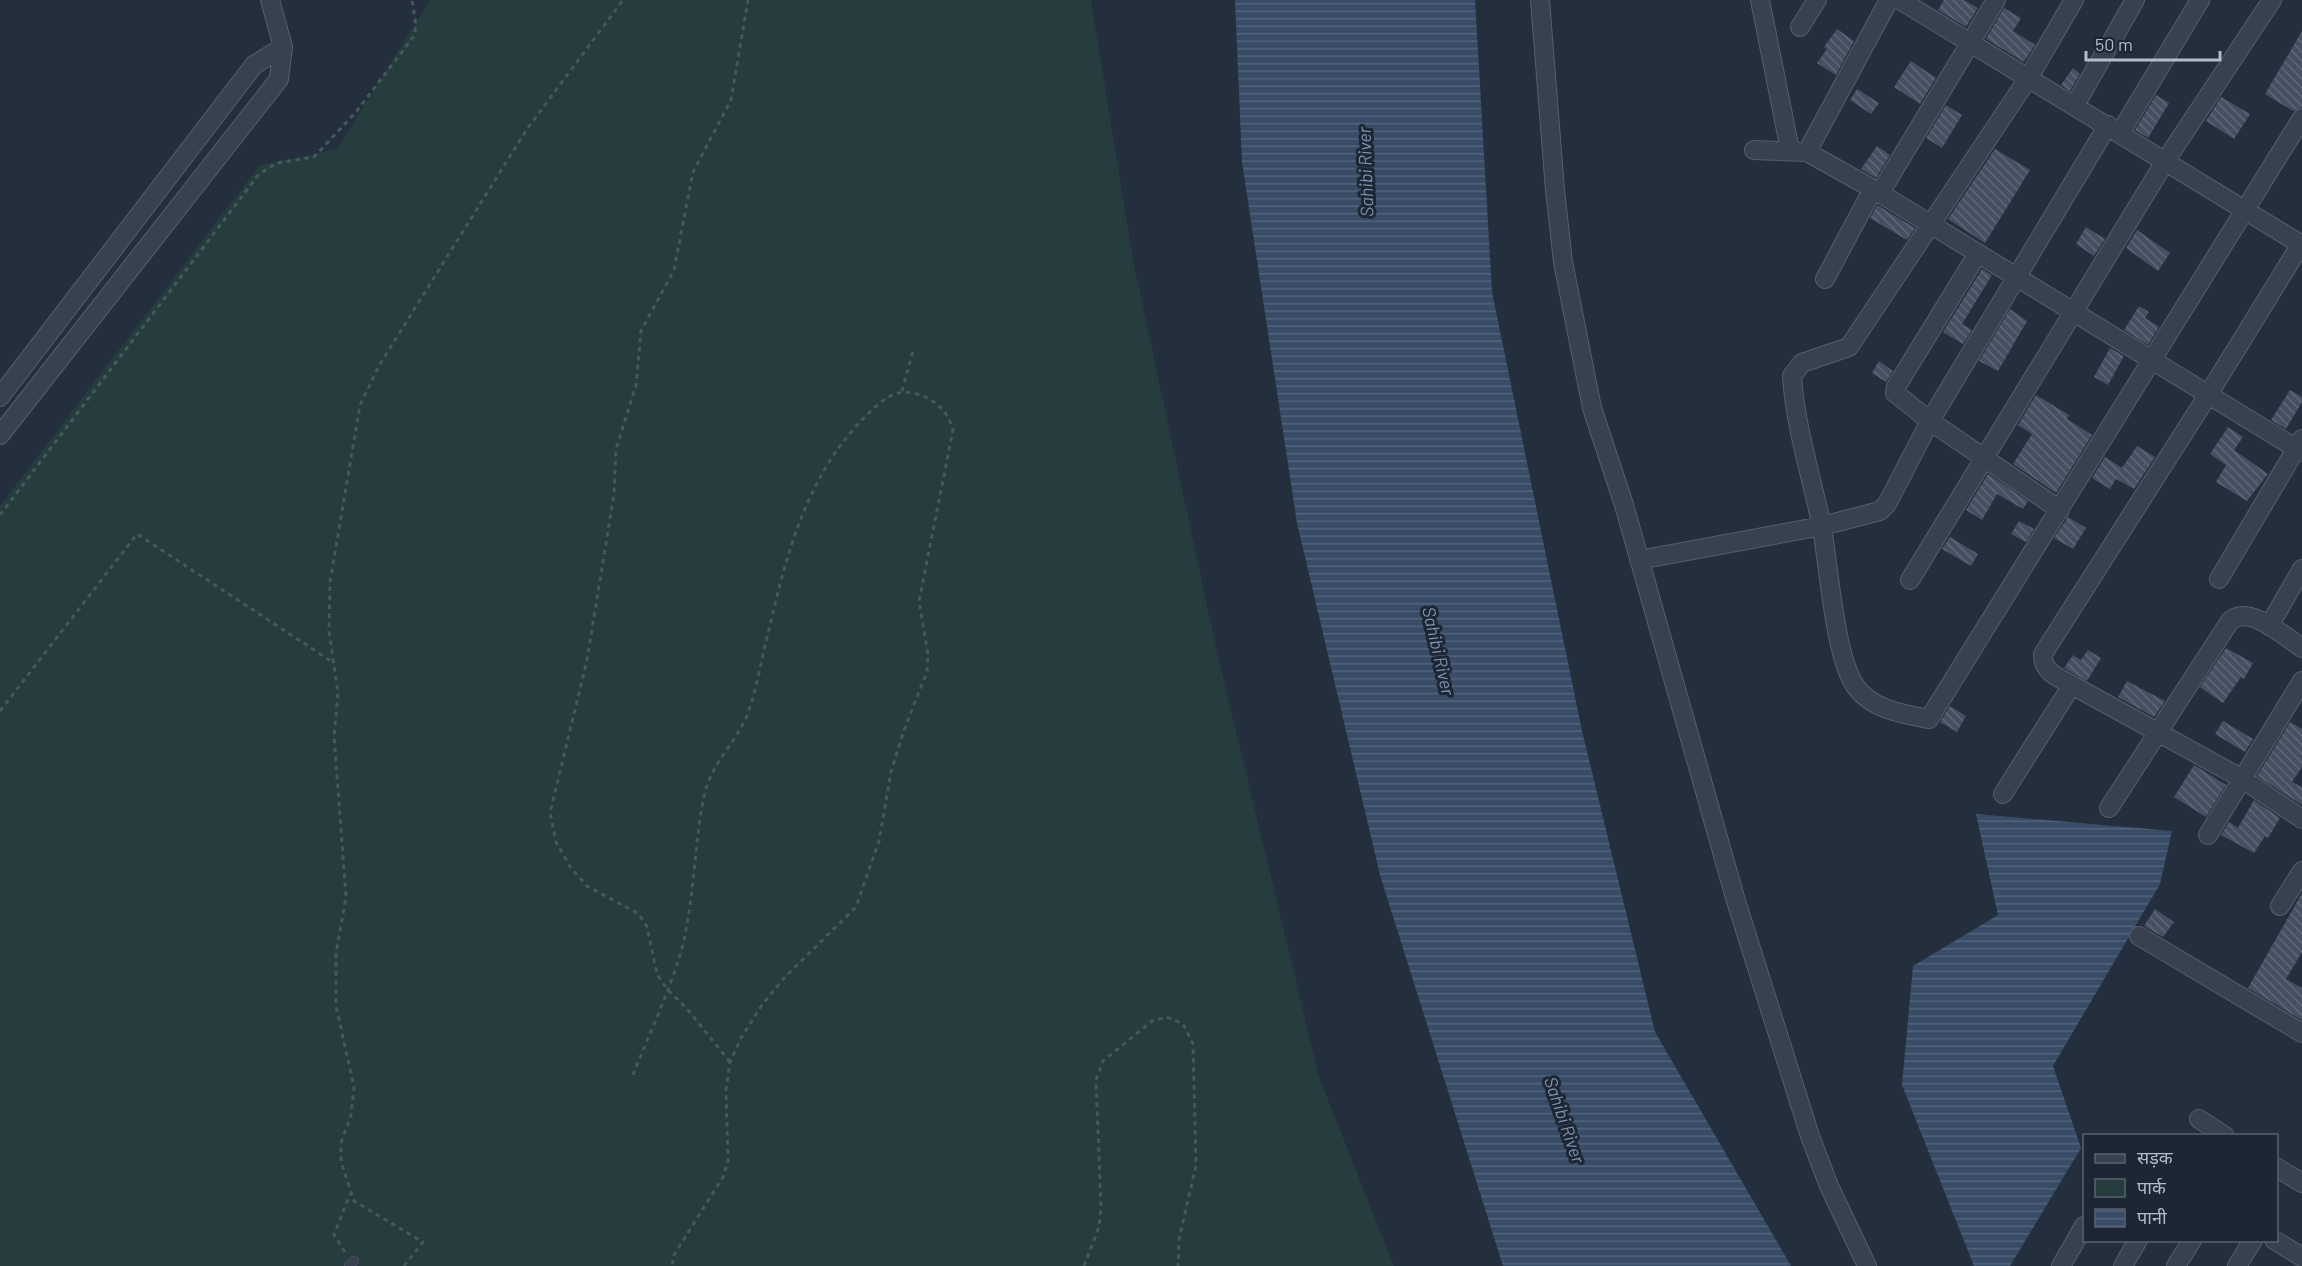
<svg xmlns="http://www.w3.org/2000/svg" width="2302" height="1266" viewBox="0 0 2302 1266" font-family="Barlow,'Noto Sans Devanagari',sans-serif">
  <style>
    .green { fill: #263c3f }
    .water { fill: url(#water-rules) }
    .building { fill: url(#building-back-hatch) }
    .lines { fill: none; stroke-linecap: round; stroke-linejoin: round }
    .lane-casing { stroke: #565f6c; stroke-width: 10 }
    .street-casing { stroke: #565f6c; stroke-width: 20 }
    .path { stroke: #44595c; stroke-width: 3; stroke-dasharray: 4.5 4.5; stroke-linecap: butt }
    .lane { stroke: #38414e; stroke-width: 9 }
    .street { stroke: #38414e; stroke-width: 18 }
    .labels { text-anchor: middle; stroke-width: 6; stroke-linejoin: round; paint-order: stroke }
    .water-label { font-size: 18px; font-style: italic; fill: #7c92b1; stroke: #1d2633 }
  </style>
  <defs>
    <pattern id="water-rules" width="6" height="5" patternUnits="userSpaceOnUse" patternTransform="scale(1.5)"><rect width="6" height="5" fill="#394c67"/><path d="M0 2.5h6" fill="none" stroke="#53647b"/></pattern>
    <pattern id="building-back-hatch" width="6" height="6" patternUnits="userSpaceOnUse" patternTransform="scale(1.5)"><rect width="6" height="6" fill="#455162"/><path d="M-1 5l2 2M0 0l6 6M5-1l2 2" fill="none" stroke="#5d6877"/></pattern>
  </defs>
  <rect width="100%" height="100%" fill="#242f3e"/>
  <!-- green -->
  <path class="green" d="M430,0h661l42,260 84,392 102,425 75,189h-1394v-760l260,-341 77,-16z"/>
  <!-- water -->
  <path class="water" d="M1235,0h240l17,292 90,439 73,301 136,234h-288l-123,-391 -83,-352 -55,-361z
    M1976,814l196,17 -12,53 -107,182 28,82 -71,118h-36l-72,-181 11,-119 85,-51z"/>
  <!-- building -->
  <path class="building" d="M1944,0h20l14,8 -12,19 -28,-17z
    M2004,8l17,10 -8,13 22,14 -11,17 -38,-23z
    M1837,29l17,12 -18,34 -19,-12 10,-14 -3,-2z
    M2302,31v76l-9,4 -28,-17z
    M1911,61l25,17 -16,26 -26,-17z
    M2073,68l7,6 -10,17 -9,-6z
    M1857,89l22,14 -8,11 -21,-14z
    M2156,95l13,8 -21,35 -13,-8z
    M2221,97l29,17 -16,25 -28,-18z
    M1946,105l16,10 -20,33 -16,-10z
    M1877,146l13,9 -14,23 -15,-9z
    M1995,149l35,21 -45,73 -37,-24z
    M1877,205l38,23 -8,12 -37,-22z
    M2086,227l19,12 -11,17 -18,-12z
    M2137,230l33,23 -12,18 -32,-23z
    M1982,269l10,6 -30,49 10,6 -9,14 -20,-12z
    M2139,306l10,6 -4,6 14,9 -11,18 -24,-15z
    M2010,309l17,12 -29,50 -19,-10z
    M2110,348l14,8 -16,29 -14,-8z
    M1879,361l14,10 -7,11 -14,-9z
    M2290,390l12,7v5l-16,27 -15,-9z
    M2036,395l33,20 -2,4 25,16 -36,58 -43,-29 19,-30 -14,-9z
    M2228,427l15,10 -9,13 34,24 -21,27 -31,-19 10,-17 -16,-11z
    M2137,446l18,11 -21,32 -18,-10 -6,10 -18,-11 13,-21 17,11z
    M1988,474l40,27 -5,8 -26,-15 -15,26 -16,-10z
    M2068,517l18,11 -13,21 -19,-11z
    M2019,521l15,8 -8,13 -15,-8z
    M1950,537l28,17 -7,12 -29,-17z
    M2226,648l27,15 -9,16 -3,-2 -18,26 -23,-16z
    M2088,650l13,8 -14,23 -23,-13 9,-13 8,5z
    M2127,681l38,20 -11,16 -36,-20z
    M1950,706l16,10 -9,16 -17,-10z
    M2223,721l30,18 -8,13 -30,-18z
    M2290,722l12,7v38l-10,15 10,5v18l-45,-29z
    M2194,765l32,20 -20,32 -32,-20z
    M2254,800l26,18 -12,20 -3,-2 -11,17 -33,-18 8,-13 9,6z
    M2302,893v59l-16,27 16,9v32l-54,-32z
    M2155,909l19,13 -11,15 -19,-11z"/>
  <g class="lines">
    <!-- lane casing -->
    <g class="lane-casing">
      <path id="lane" d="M349,1266l5,-5"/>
    </g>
    <!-- street casing -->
    <g class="street-casing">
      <path id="street" d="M270,0l13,47
        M1540,0l15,190 8,72 29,146 32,97 112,396 74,235 19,50 38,80
        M1760,0l30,150
        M1900,0l402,245
        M2074,0l-45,77 -180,270 -47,16 -10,13c3,49 19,99 29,147 8,40 13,134 35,164 17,23 47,27 73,32l373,-601
        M1800,27l17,-27
        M2075,105l60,-105
        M2120,133l80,-133
        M1754,150l53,2 66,37 429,263
        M1807,152l82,-152
        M1880,193l116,-193
        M2301,244l-93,151 -165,259c-1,18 15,23 29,31l169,93 61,41
        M1978,253l-82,134 -1,6 35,28 130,89
        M1825,279l48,-90
        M0,397l254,-332 29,-18 -4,32 -279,356
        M1639,560l183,-34 58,-15 7,-7 43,-83 178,-296
        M2219,579l83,-140
        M1910,580l256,-420 106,-160
        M2269,626l33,-57
        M2003,794l69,-109
        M2109,808l121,-187c19,-17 54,15 72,27
        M2208,835l94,-154
        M2280,906l22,-35
        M2139,936l163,97
        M2199,1119l26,17
        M2276,1167l26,16
        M2274,1240l28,17
        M2061,1266l23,-40
        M2123,1266l15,-26
        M2176,1266l16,-26
        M2237,1266l16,-26"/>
    </g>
    <!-- path -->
    <path class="path" d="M902,391l11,-40
      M0,515l259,-341 18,-11 37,-6 42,-45 58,-76 2,-10 -4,-26
      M0,711l137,-177 197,129
      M730,1062l-42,-52 -21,-21 -10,-15 -10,-47 -8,-13 -52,-28 -16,-18 -15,-26 -6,-29 37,-153 27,-166 2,-45 20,-64 5,-54 33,-61 19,-98 38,-72 17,-100
      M633,1075c16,-41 37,-84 49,-127 12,-48 12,-98 21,-147 7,-39 32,-55 45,-88 9,-25 13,-53 20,-79 18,-79 39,-161 99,-219 13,-13 26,-26 46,-22 21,5 34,16 40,37l-34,171 9,54 -1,17 -23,58 -13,42 -12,69 -23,66 -71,70 -23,28 -21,33 -11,24 -4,28 2,71 -5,16 -49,78 -2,11
      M345,1252l-11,-17 16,-41
      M404,1266l19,-24 -69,-41 -13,-39v-19l10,-28 3,-28 -18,-81v-53l10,-56 -12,-161 4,-43 -9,-62 1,-49 30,-177 20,-41 147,-235 96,-129
      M1084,1266l15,-39 2,-20 -5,-127 7,-19 49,-40 15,-4 16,7 10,20 3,122 -17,73 -1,27"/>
    <!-- lane -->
    <use href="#lane" class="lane"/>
    <!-- street -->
    <use href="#street" class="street"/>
  </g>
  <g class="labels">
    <!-- water labels -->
    <g class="water-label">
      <text transform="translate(1366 172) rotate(-92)" y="6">Sahibi River</text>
      <text transform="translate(1438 651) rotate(77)" y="6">Sahibi River</text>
      <text transform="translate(1564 1120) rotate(71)" y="6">Sahibi River</text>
    </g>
  </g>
  <!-- legend -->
  <rect x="2083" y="1134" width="195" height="108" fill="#1d2633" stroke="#59626f" stroke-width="1.5"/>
  <rect x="2095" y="1154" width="30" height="9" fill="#38414e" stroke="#59626f" stroke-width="1.5"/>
  <text x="2137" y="1164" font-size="18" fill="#b4bcc9">सड़क</text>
  <rect x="2095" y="1179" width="30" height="18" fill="#263c3f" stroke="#59626f" stroke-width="1.5"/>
  <text x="2137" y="1194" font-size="18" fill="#b4bcc9">पार्क</text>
  <rect x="2095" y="1209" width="30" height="18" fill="url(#water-rules)" stroke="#59626f" stroke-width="1.5"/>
  <text x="2137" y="1224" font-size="18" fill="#b4bcc9">पानी</text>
  <!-- scale -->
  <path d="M2086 51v9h134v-9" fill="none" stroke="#b4bcc9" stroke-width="3"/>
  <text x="2095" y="51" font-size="18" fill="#b4bcc9" stroke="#1d2633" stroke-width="4.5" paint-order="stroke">50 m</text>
</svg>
